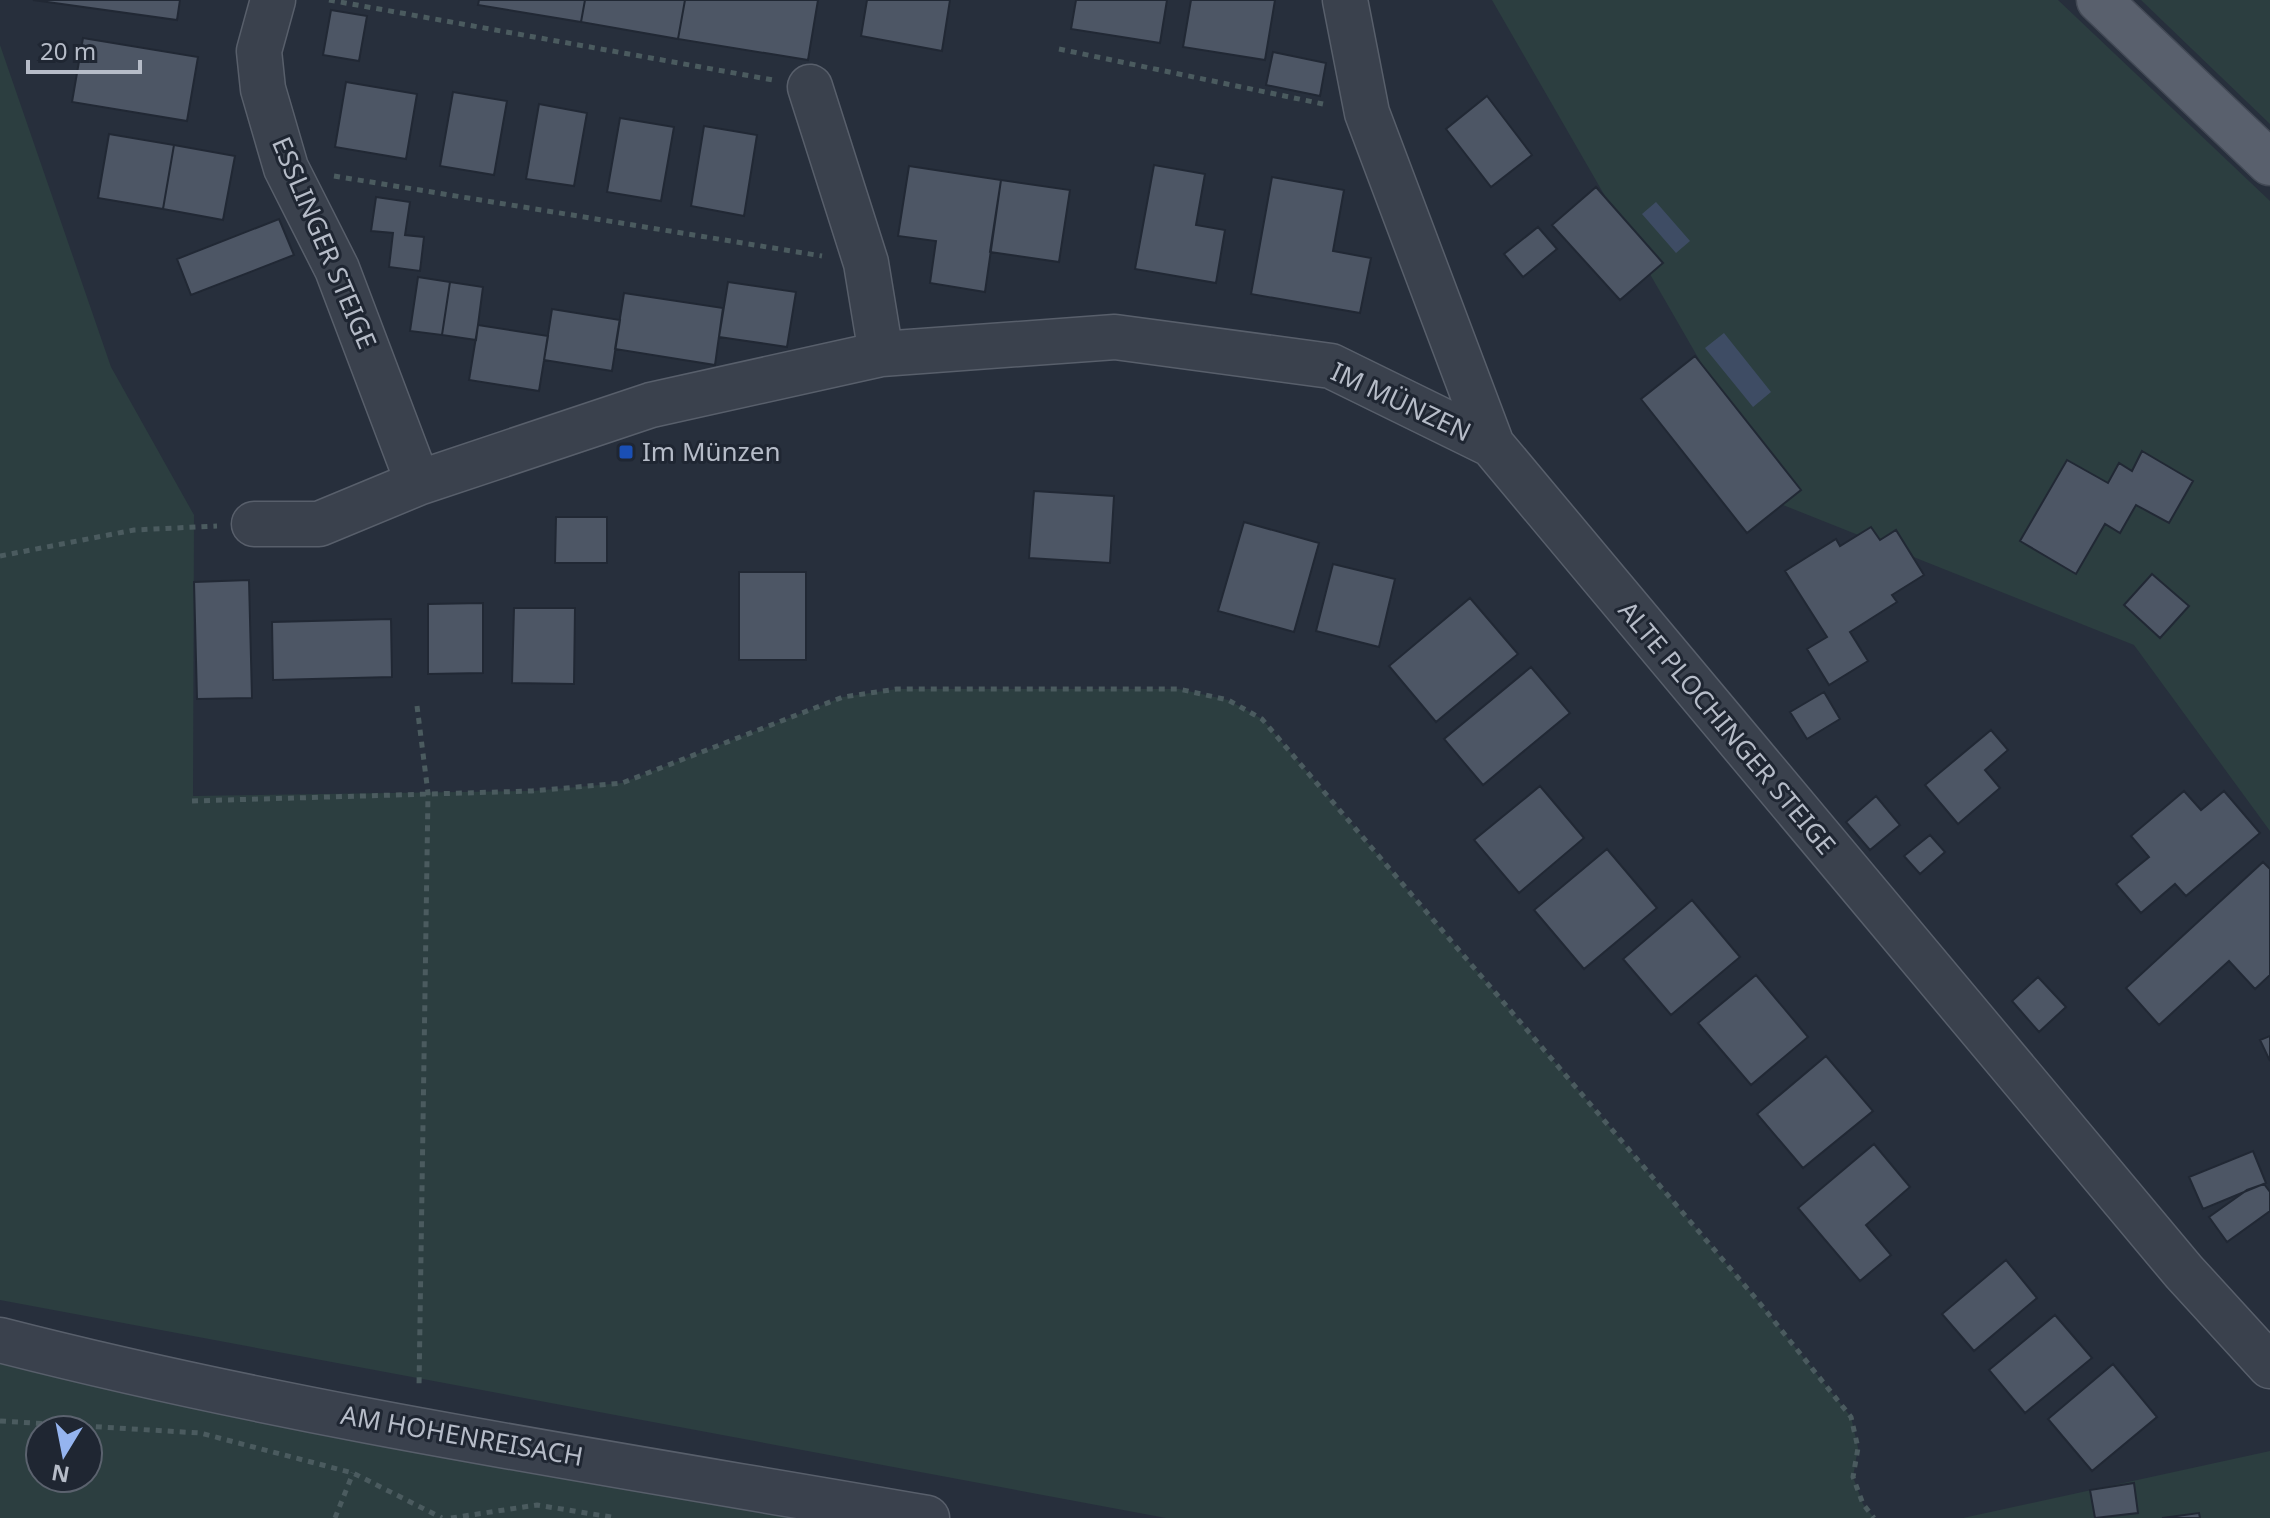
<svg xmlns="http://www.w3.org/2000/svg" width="2270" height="1518" viewBox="0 0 2270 1518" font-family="'Noto Sans',sans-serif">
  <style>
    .green { fill: #2c3e40; fill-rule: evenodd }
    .water { fill: #3e4c64 }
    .building { fill: #4d5665; stroke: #212834; stroke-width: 2 }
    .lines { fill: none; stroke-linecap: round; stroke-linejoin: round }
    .minor-casing { stroke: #585f6b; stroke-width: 47 }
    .major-casing { stroke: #434a56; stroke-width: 47 }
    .path { stroke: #4b5b5f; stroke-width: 5; stroke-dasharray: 6 6; stroke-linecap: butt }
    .minor { stroke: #3a414d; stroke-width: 44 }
    .major { stroke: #59606d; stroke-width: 44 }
    .transit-dot { fill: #1a4fb4; stroke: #1f2632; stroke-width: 3 }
    .labels { text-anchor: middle; stroke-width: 6; stroke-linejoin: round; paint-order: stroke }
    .street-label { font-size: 26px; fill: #b6bcc8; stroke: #1f2632 }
    .poi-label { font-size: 26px; fill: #b6bcc8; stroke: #1f2632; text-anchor: start }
  </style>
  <rect width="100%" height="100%" fill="#272f3c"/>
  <!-- green -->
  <path class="green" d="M1492,0h566l212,201v630l-136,-186 -351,-140z
    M2141,0h129v124z
    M0,45l111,322 83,148 -1,281 339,-5 90,-8 221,-86 54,-8h282l49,11 34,19 496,582 93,116 7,31 -5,29 10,27 11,14h-708l-1166,-218z
    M0,1355l849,163h-849zM40,1430h48v48h-48z
    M2270,1451v67h-307z"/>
  <!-- water -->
  <path class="water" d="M1656,202l34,39 -14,12 -34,-39z
    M1724,333l47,59 -18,15 -48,-59z"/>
  <!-- building -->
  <path class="building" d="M33,0h147l-3,20z
    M479,0h106l-4,22 -103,-17z
    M585,0h100l-7,39 -97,-17z
    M685,0h133l-10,60 -130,-21z
    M867,0h83l-8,51 -81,-15z
    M1076,0h91l-7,43 -89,-14z
    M1191,0h84l-10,60 -82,-13z
    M331,10l36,6 -8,45 -36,-6z
    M83,38l115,19 -11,64 -115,-19z
    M1273,52l53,11 -6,33 -54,-11z
    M346,82l71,12 -11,65 -71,-12z
    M453,92l54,9 -13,74 -54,-9z
    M1487,96l45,59 -41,32 -45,-58z
    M539,104l48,9 -13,73 -48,-7z
    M620,118l54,9 -13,74 -54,-9z
    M704,126l53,9 -13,81 -53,-10z
    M109,134l65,11 -11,64 -65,-11z
    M174,145l61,11 -12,64 -60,-11z
    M1154,165l51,9 -9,51 29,5 -9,53 -81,-14z
    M909,166l92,14 -16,112 -55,-9 6,-42 -38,-5z
    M1272,177l72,13 -11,61 38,7 -11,55 -109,-19z
    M1001,180l69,10 -11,72 -69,-10z
    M1596,187l67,76 -43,37 -68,-75z
    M376,197l34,5 -5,33 19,2 -4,34 -31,-4 4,-34 -22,-2z
    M279,219l15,36 -103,40 -14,-36z
    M1538,227l19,22 -34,28 -19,-23z
    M418,277l32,5 -8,53 -32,-4z
    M450,282l33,5 -7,53 -34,-5z
    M728,282l68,10 -9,55 -68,-10z
    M624,293l99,15 -8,57 -100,-16z
    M552,309l68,11 -8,51 -68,-11z
    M478,325l70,11 -9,55 -70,-11z
    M1695,356l106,134 -54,43 -106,-134z
    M2142,451l51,30 -24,42 -33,-18 -16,28 -15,-9 -29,50 -56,-33 47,-81 41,23 11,-20 13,8z
    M1034,491l80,5 -4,67 -81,-5z
    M556,517h51v46h-52z
    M1244,522l75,21 -25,89 -76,-21z
    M1871,527l9,13 16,-10 28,45 -32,20 5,7 -47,30 18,29 -39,24 -22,-36 20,-12 -42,-66 51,-32 4,7z
    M1333,564l62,15 -16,68 -63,-16z
    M739,572h67v88h-67z
    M2152,574l37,32 -29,32 -36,-33z
    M249,580l3,118 -55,1 -3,-117z
    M1470,598l48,56 -82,68 -47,-56z
    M483,603v70l-55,1v-70z
    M514,608h61l-1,76 -62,-1z
    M391,619l1,58 -119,3 -1,-58z
    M1531,667l39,46 -87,72 -39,-46z
    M1824,692l16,27 -33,20 -17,-27z
    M1991,730l17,20 -23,20 15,18 -42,36 -33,-39z
    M1540,786l44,52 -65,55 -45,-53z
    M2184,791l17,19 23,-19 36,42 -74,63 -11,-12 -34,29 -25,-29 33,-27 -18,-21z
    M1876,796l24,29 -30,25 -24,-28z
    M1930,835l15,17 -25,22 -16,-18z
    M1607,849l50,59 -73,61 -50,-59z
    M2263,862l7,7v106l-15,14 -26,-28 -70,64 -33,-37z
    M1692,900l48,57 -69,58 -48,-56z
    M1756,975l52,62 -57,48 -53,-62z
    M2038,977l28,30 -27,25 -27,-31z
    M2270,1036v25l-10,-21z
    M1826,1056l47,55 -70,57 -46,-54z
    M1874,1144l36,43 -44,38 25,30 -31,26 -62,-73z
    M2253,1151l13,32 -63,26 -14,-32z
    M2264,1184l6,8v19l-43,31 -18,-25 38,-27z
    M2006,1260l31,38 -63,53 -32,-37z
    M2055,1315l37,43 -67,55 -36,-43z
    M2113,1364l44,53 -65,54 -44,-52z
    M2134,1483l4,30 -43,5 -5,-28z
    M2199,1513l1,5h-38z"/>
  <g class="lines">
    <!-- minor casing -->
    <g class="minor-casing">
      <path id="minor" d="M273,0l-14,51 4,38 23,79 51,101 81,214
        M1345,0l22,113 125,332 692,827 86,94
        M810,87l56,176 15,91
        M254,524h65l99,-41 233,-78 230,-51 234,-17 216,29 161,79
        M0,1340c304,78 617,124 927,178"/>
    </g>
    <!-- major casing -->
    <g class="major-casing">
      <path id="major" d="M2099,0l171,163"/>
    </g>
    <!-- path -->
    <path class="path" d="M329,0l444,80
      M1059,49l264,55
      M334,176l488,80
      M0,556l134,-26 83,-4
      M417,706l11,87 -9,595
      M192,801l340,-10 90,-8 221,-86 54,-8h282l49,11 34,19 496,582 93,116 7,31 -5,29 10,27 11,14
      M0,1421l200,12 153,40 89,45
      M335,1518l18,-45
      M451,1518l86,-13 80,13"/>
    <!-- minor -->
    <use href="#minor" class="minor"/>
    <!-- major -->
    <use href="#major" class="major"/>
  </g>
  <!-- markers -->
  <rect class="transit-dot" x="618" y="444" width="16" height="16" rx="4"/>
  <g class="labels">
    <!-- street labels -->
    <g class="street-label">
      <text transform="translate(324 243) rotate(67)" y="9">ESSLINGER STEIGE</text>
      <text transform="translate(1401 402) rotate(25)" y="9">IM MÜNZEN</text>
      <text transform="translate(1727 728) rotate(50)" y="9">ALTE PLOCHINGER STEIGE</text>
      <text transform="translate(462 1436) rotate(10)" y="9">AM HOHENREISACH</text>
    </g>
    <!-- poi labels -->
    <g class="poi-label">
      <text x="642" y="461">Im Münzen</text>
    </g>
  </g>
  <!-- north arrow -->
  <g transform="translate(64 1454) rotate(190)"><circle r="38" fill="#1f2632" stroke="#5b626e" stroke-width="2"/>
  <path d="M0-6L14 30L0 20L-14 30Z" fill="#95b4ef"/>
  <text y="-12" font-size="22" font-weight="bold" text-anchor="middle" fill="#b6bcc8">N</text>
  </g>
  <!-- scale -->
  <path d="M28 60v12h112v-12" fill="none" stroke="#b6bcc8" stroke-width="4"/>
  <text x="40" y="60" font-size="24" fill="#b6bcc8" stroke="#1f2632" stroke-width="6" paint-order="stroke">20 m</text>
</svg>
